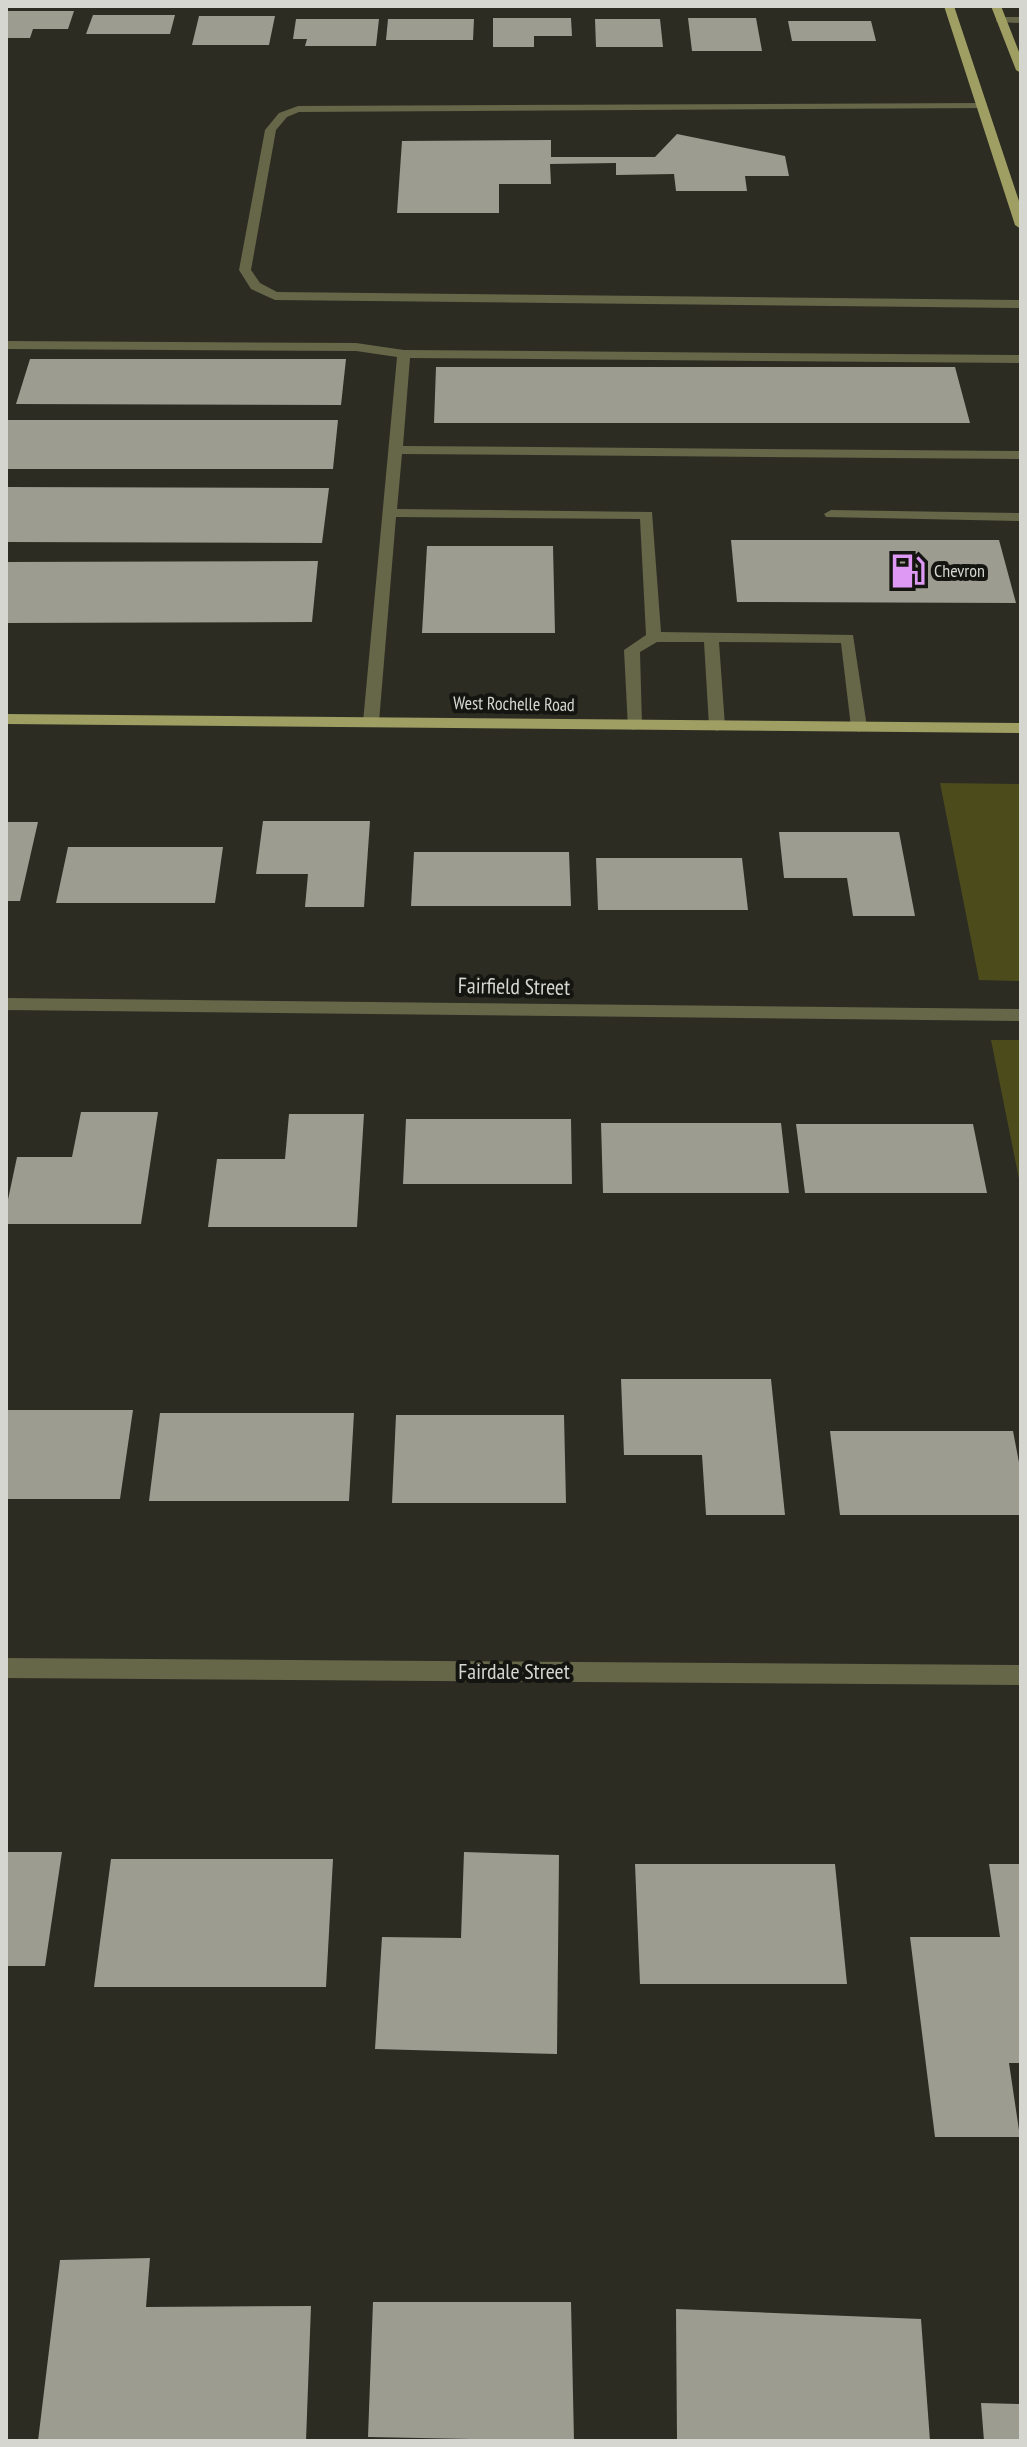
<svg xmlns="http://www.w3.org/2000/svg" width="1027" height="2447" viewBox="0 0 1027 2447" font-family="'PT Sans Narrow',sans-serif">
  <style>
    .green { fill: #4c4b1c }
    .building { fill: #9c9c91 }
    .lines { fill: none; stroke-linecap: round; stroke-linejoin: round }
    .minor { fill: #666649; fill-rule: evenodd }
    .major { fill: #9f9e63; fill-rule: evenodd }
    .labels { text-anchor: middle; stroke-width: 8; stroke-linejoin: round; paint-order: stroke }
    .far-poi-label { font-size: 18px; fill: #d6d6d0; stroke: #141410; text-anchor: start }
    .far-street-label { font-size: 18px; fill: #d6d6d0; stroke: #141410 }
    .street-label { font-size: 22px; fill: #d6d6d0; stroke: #141410 }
  </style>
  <rect width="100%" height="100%" fill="#2c2c23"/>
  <!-- green -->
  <path class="green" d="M940,783l81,1v197l-42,-1z
    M991,1040h30v149z"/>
  <!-- building -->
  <path class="building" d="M6,11h68l-6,18h-35l-3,9h-24z
    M93,15h82l-5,19h-84z
    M199,16h76l-6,29h-77z
    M493,18h78l1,18h-38v11h-41z
    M688,18h68l6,33h-70z
    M296,19h83l-3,27h-71l2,-7h-14z
    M388,19h86l-1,21h-87z
    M595,19h65l3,28h-67z
    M788,21h83l5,20h-84z
    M677,134l108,22 4,20h-44l2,15h-71l-2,-17 -58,1v-12l-66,1 1,20h-52v29h-102l5,-72 149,-1v17h104z
    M30,359h316l-5,46 -325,-1z
    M436,367h519l15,56h-536z
    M8,420h330l-5,49h-327z
    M6,487l323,1 -7,55 -316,-1z
    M731,540h268l17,63 -279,-1z
    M427,546h126l2,87h-133z
    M318,561l-6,61 -306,1v-61z
    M263,821h107l-6,86h-59l3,-33h-52z
    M6,822h32l-18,79h-14z
    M779,832h120l16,84h-62l-6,-38h-63z
    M68,847h155l-8,56h-159z
    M414,852h155l2,54h-160z
    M596,858h146l6,52h-150z
    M81,1112h77l-17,112h-135v-15l11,-52h55z
    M289,1114h75l-7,113h-149l9,-68h68z
    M406,1119h165l1,65h-169z
    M601,1123h180l8,70h-186z
    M796,1124h177l14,69h-182z
    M621,1379h150l14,136h-79l-4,-60h-78z
    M6,1410h127l-13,89h-114z
    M160,1413h194l-5,88h-200z
    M396,1415h168l2,88h-174z
    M830,1431h183l8,42v42h-181z
    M6,1852h56l-17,114h-39z
    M464,1852l95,3 -2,199 -182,-5 7,-112 79,1z
    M111,1859h222l-7,128h-232z
    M635,1864h200l12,120h-207z
    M989,1864h32v199h-12l11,74h-85l-25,-200h90z
    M150,2258l-4,49 165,-1 -5,135h-268l22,-181z
    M373,2302h198l3,139 -206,-4z
    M676,2309l245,10 9,122h-253z
    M981,2403l40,1v37h-37z"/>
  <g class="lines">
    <!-- minor -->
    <path class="minor" d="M1001,17h20v6l-24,-1 -1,-2z
      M982,103l4,1v4l-687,4 -12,5 -11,13 -25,140 9,13 17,9 744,8v8l-746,-8 -24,-11 -12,-19 26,-140 14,-17 19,-7z
      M6,341l350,2 48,7 617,5v8l-611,-5 -7,88 618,5v8l-619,-5 -5,55 255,3 9,120 192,3 14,92 -8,5 -8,-5 -10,-84 -122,-1 6,84 -8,5 -8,-5 -5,-84h-47l-17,10 2,73 -8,5 -6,-2 -4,-78 22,-15 -6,-116 -244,-2 -17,205 -8,5 -8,-5 34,-365 -41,-6 -350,-2z
      M831,510l190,3v8l-195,-4 -2,-3z
      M6,998l1015,11v12l-1015,-11z
      M6,1658l1015,7v20l-1015,-7z"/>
    <!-- major -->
    <path class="major" d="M944,6h10l67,201v22l-6,-4z
      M991,6h10l20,51v16l-5,-3z
      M6,714l1015,9v10l-1015,-9z"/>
  </g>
  <!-- icons -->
  <defs>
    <g id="fuel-bare" transform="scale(2.76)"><path d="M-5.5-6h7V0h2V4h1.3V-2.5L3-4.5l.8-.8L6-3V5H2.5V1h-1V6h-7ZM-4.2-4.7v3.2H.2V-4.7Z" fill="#dd99f3" stroke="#141410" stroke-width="2.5" paint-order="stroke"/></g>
  </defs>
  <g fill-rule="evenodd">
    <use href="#fuel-bare" x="908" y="571"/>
  </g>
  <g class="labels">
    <!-- far-poi labels -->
    <g class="far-poi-label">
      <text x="934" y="577">Chevron</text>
    </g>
    <!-- far-street labels -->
    <g class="far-street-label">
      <text transform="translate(514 704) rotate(1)" y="6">West Rochelle Road</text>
    </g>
    <!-- street labels -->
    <g class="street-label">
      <text transform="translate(514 986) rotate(1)" y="8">Fairfield Street</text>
      <text x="514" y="1679">Fairdale Street</text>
    </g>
  </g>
  <!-- border -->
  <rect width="1027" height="2447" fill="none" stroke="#d6d6d0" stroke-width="16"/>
</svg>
